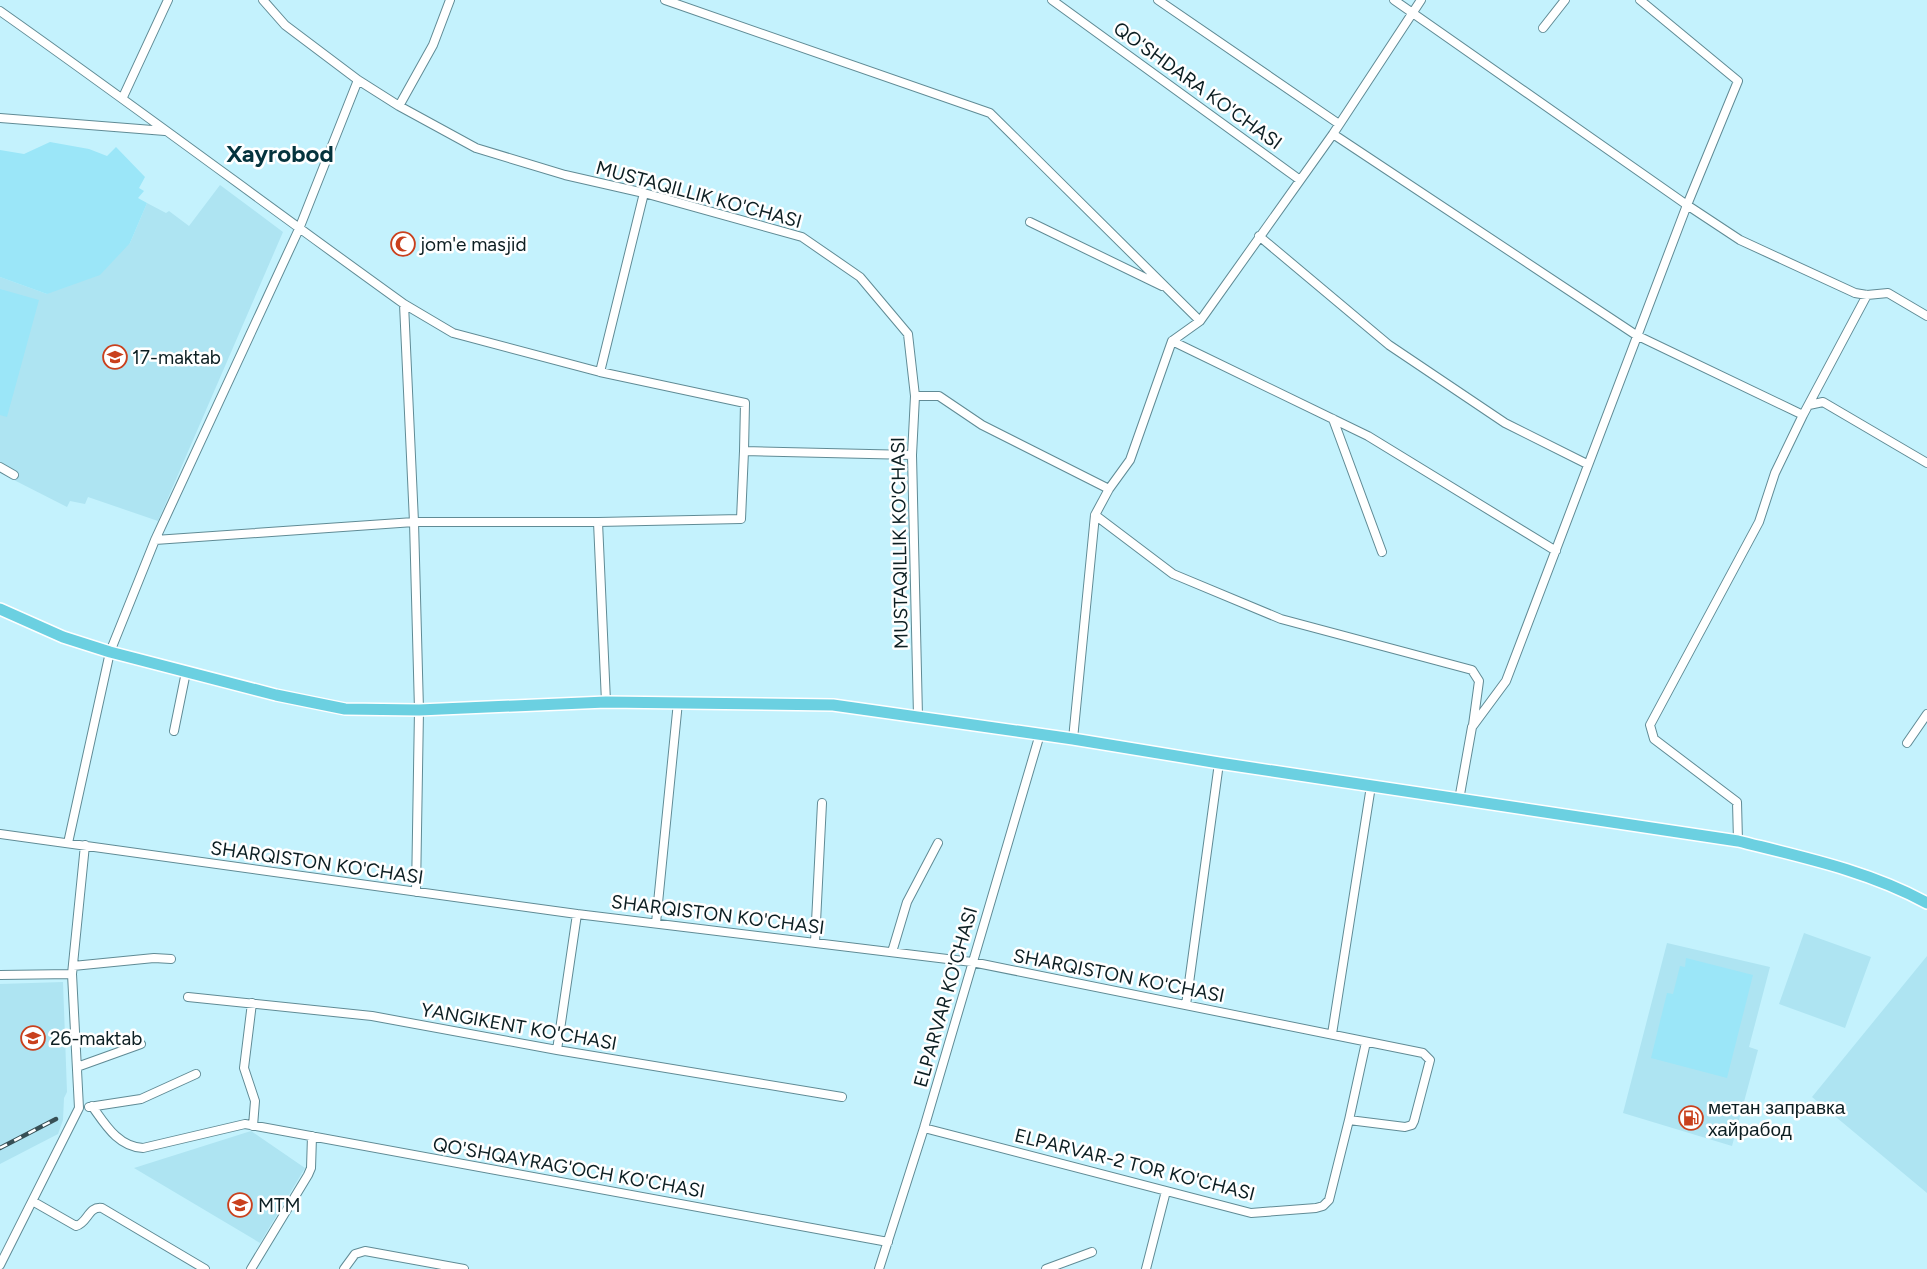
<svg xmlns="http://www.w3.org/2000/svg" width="1927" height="1269" viewBox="0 0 1927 1269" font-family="Figtree,sans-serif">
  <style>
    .built { fill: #aee4f2 }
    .green { fill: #9be6f8 }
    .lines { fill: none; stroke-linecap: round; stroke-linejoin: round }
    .street-casing { stroke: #608b95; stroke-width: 10 }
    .primary-casing { stroke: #fff; stroke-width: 14 }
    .street { stroke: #fff; stroke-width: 8 }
    .primary { stroke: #6bd0e1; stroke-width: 11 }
    .rail-casing { stroke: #374f55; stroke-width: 4.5 }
    .rail { stroke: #fff; stroke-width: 2.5; stroke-dasharray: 8; stroke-linecap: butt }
    .labels { text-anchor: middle; stroke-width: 5; stroke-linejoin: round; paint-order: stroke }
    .street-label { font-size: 19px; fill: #0c1e22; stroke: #fff }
    .poi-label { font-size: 19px; fill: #0c1e22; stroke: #fff; text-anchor: start }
    .district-label { font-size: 24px; font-weight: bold; fill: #04333d; stroke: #fff }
  </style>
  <rect width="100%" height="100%" fill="#c4f2fd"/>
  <!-- built -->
  <path class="built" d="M220,185l63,47 -125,289 -70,-24 -3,7 -15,-3 -3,6 -55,-28 3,-6 -15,-10v-186l47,17 83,-51 17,-40 19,10 3,-2 20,15z
    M1804,933l67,24 -26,71 -66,-24z
    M1667,943l103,24 -21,80 9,3 -26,96 -109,-33z
    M1927,956v237l-115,-96z
    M63,982l4,110 -3,6 -1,22 -5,14 -58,30v-180z
    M251,1131l54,37 -45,75 -126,-75z"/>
  <!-- green -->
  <path class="green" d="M50,142l39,7 18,7 9,-9 29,30 -6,11 5,3 -6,7 9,5 -17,40 -30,32 -53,19 -47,-17v-127l24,4z
    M0,289l39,11 -32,117 -7,-2z
    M1686,958l67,17 -26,103 -76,-20 16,-65 6,1 7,-28 5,1z"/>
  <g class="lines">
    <!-- street casing -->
    <g class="street-casing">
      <path id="street" d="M263,0l22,25 73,55 41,26 77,42 89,27 79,18 158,44 58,40 48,57 7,62 -3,59 6,261
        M665,0l325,113 210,208
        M1052,0l248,180
        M1158,0l181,124
        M1394,0l293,205 53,35 115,53 12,2 21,-2 39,23
        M0,11c136,96 269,196 404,293l10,218 -259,18 -45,112 -42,191
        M1543,28l22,-28
        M123,97l45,-97
        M399,106l34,-61 17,-45
        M0,118l165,13
        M1333,134l303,201 167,80
        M1030,222l132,64
        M1259,236l130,109 116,78 82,41
        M404,304l49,29 147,39 145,31 -1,48
        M1172,341l196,95 188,115
        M600,372l44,-179
        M915,396h24l43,29 127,64
        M1809,405l14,-3 104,61
        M1333,419l49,133
        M0,467l14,8
        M1095,515l78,59 108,45 191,51 7,11 -6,44
        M598,522l8,180
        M155,540l144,-311 59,-149
        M174,731l12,-59
        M1073,739l22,-224 14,-26 21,-29 42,-119 28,-20 133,-187 88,-134
        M1907,743l20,-29
        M1459,800l13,-73 34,-46 181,-476 51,-124 -98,-81
        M0,834l577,80 395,48 451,91 7,7 -16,61 -2,4 -7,2 -56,-7 -20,80 -6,6 -7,2 -65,5 -327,-85
        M1738,841l-1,-39 -83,-63 -4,-14 109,-203 16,-49 28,-58 64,-120
        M416,892l3,-182 -5,-188h184l143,-3 3,-68 168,4
        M656,923l22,-221
        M815,942l7,-139
        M892,952l15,-50 31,-59
        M73,966l81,-8 17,1
        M0,975l72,-1
        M188,997l184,19 185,34 285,47
        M252,1003l-8,65 11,33 -2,25
        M1186,1005l33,-242
        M1332,1034l39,-248
        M557,1050l20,-136
        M77,1067l64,-23
        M92,1106c13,18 26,41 51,42l102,-24 643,118
        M89,1107l52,-8 55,-25
        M1349,1120l17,-78
        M34,1202l42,24c12,-3 12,-20 26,-18l103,61
        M0,1265l79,-157 -7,-134 13,-129
        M251,1269l57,-94 3,-7 1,-32
        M344,1269l11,-15 10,-3 99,18
        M879,1269l45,-141 116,-394
        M1046,1269l46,-17
        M1146,1269l20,-78"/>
    </g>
    <!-- primary casing -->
    <g class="primary-casing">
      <path id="primary" d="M0,609l63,28 47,15 166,43 69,14 74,1 187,-8 227,3 240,34 146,24 519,78c64,16 131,30 189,62"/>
    </g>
    <!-- street -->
    <use href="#street" class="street"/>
    <!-- primary -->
    <use href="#primary" class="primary"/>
    <!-- rail casing -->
    <g class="rail-casing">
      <path id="rail" d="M0,1148l56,-29"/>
    </g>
    <!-- rail -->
    <use href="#rail" class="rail"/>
  </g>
  <!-- icons -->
  <defs>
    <g id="mosque-ring" transform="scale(1.25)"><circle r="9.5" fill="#fff" stroke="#c9401d" stroke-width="1.5"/><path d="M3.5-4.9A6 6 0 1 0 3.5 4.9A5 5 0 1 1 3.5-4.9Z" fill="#c9401d"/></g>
    <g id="school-ring" transform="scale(1.25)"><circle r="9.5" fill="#fff" stroke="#c9401d" stroke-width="1.5"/><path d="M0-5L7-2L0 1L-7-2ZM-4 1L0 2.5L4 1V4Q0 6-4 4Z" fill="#c9401d"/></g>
    <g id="fuel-ring" transform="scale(1.25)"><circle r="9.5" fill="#fff" stroke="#c9401d" stroke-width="1.5"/><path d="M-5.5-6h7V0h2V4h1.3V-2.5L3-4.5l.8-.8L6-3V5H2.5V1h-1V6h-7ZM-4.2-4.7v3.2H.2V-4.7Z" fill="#c9401d"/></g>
  </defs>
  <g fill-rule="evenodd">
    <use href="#mosque-ring" x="403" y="244"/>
    <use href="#school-ring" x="115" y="357"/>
    <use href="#school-ring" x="33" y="1038"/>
    <use href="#fuel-ring" x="1691" y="1118"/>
    <use href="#school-ring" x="240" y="1205"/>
  </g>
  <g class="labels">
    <!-- street labels -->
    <g class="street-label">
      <text transform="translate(1198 85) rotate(36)" y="7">QO'SHDARA KO'CHASI</text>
      <text transform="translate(699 194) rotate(15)" y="7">MUSTAQILLIK KO'CHASI</text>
      <text transform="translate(899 543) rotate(-91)" y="7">MUSTAQILLIK KO'CHASI</text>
      <text transform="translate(317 862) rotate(8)" y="7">SHARQISTON KO'CHASI</text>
      <text transform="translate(718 914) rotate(7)" y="7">SHARQISTON KO'CHASI</text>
      <text transform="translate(1119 975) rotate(11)" y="7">SHARQISTON KO'CHASI</text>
      <text transform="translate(945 997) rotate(-74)" y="7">ELPARVAR KO'CHASI</text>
      <text transform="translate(519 1026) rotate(10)" y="7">YANGIKENT KO'CHASI</text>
      <text transform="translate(1135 1164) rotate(14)" y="7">ELPARVAR-2 TOR KO'CHASI</text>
      <text transform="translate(569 1167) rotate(10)" y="7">QO'SHQAYRAG'OCH KO'CHASI</text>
    </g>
    <!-- poi labels -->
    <g class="poi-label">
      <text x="420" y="251">jom'e masjid</text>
      <text x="132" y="364">17-maktab</text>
      <text x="50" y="1045">26-maktab</text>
      <text x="1708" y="1114">метан заправка<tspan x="1708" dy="22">хайрабод</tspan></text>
      <text x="258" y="1212">MTM</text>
    </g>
    <!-- district labels -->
    <g class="district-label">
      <text x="280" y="162">Xayrobod</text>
    </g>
  </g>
</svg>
